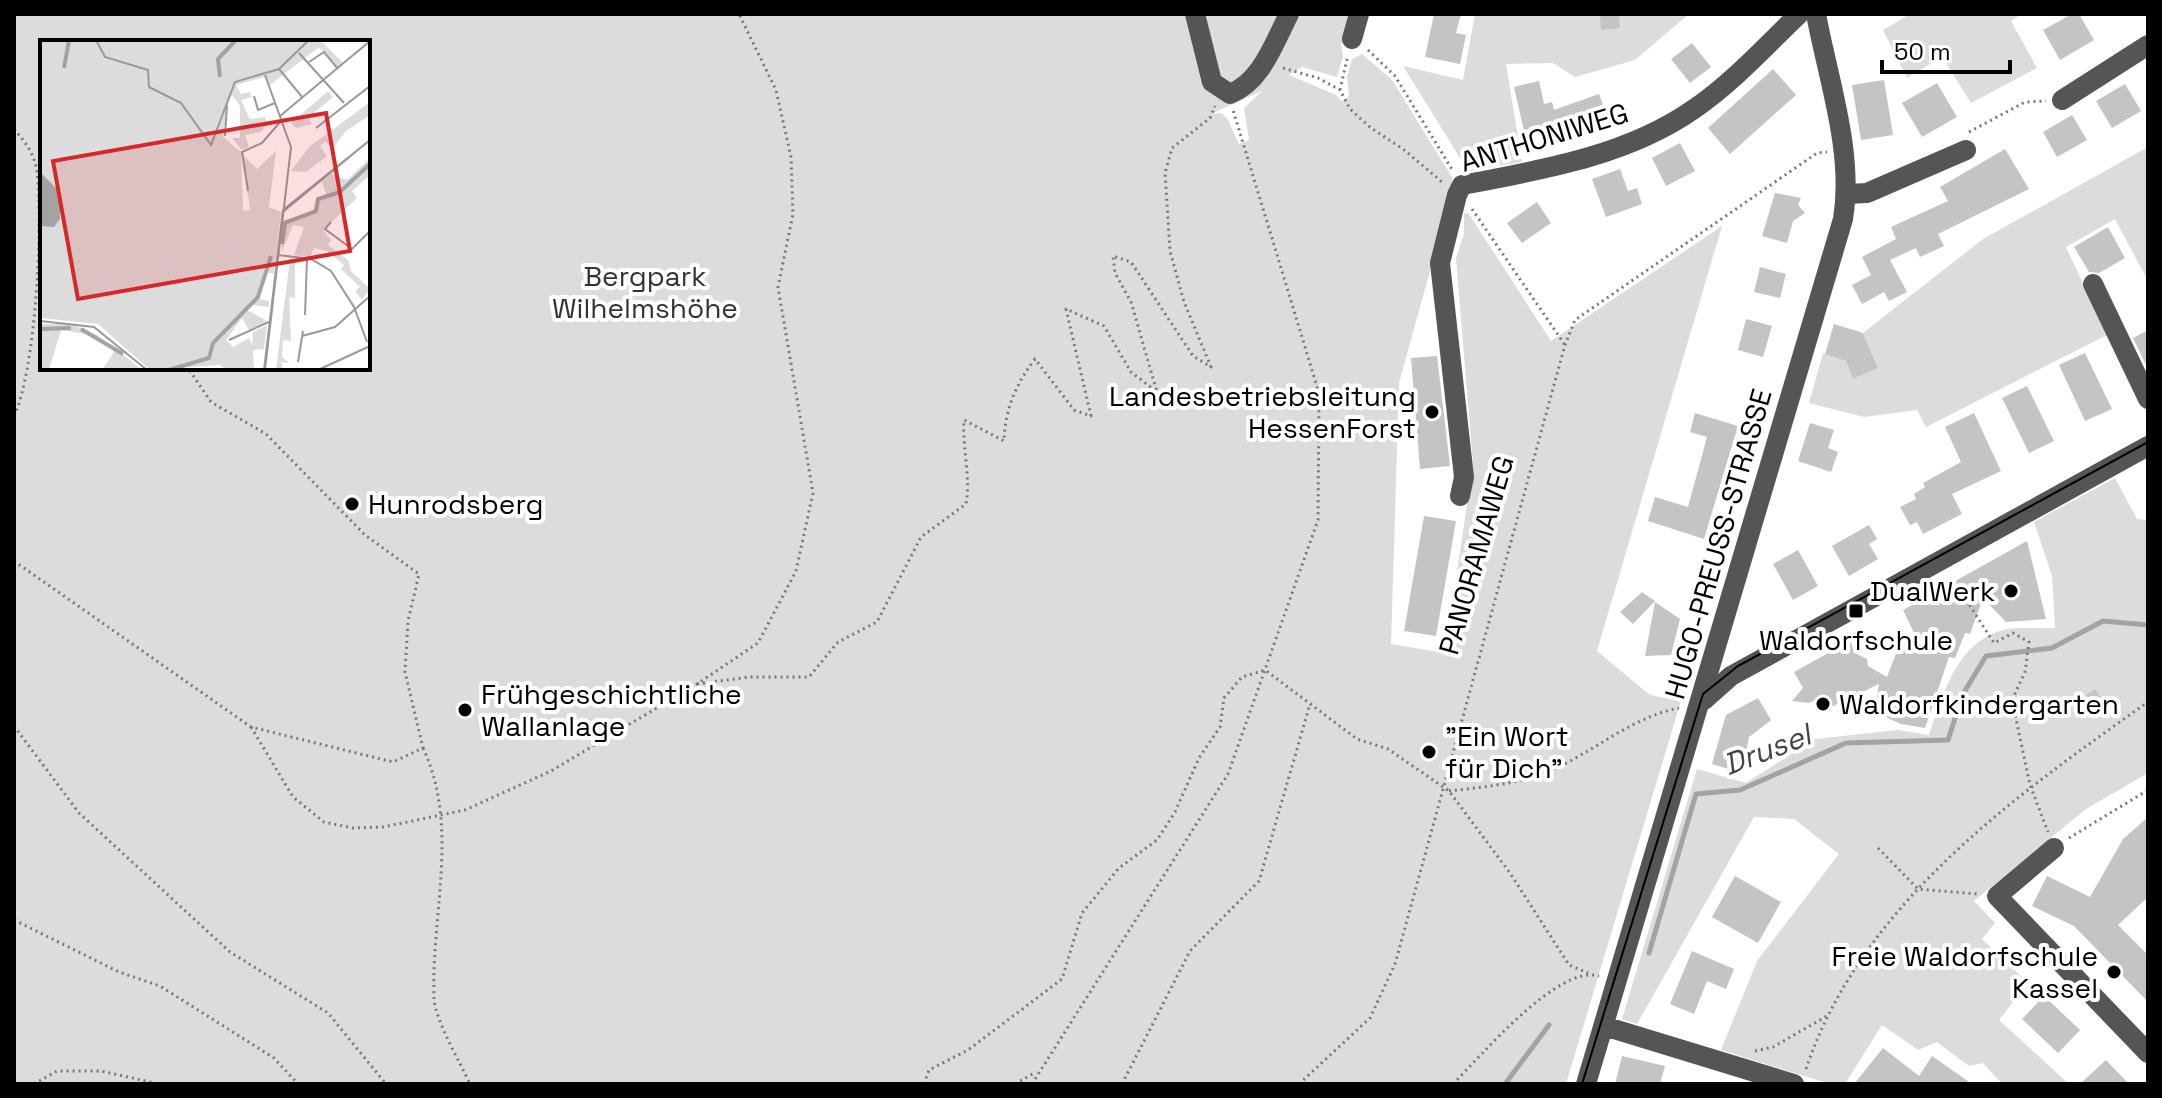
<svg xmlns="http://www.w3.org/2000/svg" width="2162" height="1098" viewBox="0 0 2162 1098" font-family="'Space Grotesk',sans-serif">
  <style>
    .green { fill: #dcdcdc; fill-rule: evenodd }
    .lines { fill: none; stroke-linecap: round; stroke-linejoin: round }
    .stream { stroke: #a3a3a3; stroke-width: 5 }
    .building { fill: #c4c4c4 }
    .path { stroke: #777; stroke-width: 3; stroke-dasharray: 2 4; stroke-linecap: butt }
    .minor { stroke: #555; stroke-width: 20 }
    .tram { stroke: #000; stroke-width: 2 }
    .poi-dot { fill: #000; stroke: #fff; stroke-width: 3 }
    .labels { text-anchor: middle; stroke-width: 8; stroke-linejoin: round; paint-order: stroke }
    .street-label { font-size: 28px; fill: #000; stroke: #fff }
    .park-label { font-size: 28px; fill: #333; stroke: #fff }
    .poi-label { font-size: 28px; fill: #000; stroke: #fff; text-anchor: start }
    .water-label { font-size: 30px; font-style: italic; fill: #444; stroke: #fff }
    .inset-river { fill: none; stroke: #a3a3a3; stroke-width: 4 }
    .inset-road { fill: none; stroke: #999; stroke-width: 2 }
    .view { fill: #d62828; fill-opacity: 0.15; stroke: #d62828; stroke-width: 4 }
    .inset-edge { fill: none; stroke: #000; stroke-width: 4 }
  </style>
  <rect width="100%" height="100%" fill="#fff"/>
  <!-- green -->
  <path class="green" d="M14,14h1354l-4,17 -23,13 2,13 -6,20 -35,-10 -13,8 47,20 6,6 7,-5 -2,-19 5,-18 10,-5 30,26 60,97 1,11 -54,195 -8,261 54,9 28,-189 -17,-206 8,-24v-21l5,1 82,127 171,-115 -125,425 53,44 31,6 -115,383h-1552zM42,42h326v326h-326zM1262,91l-18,17 5,32 -10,4 -12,-26 -6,-5 -10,1z
    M1475,14h214l-54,46 -60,17 -22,-14 -47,1 16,98 -54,9 -65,-105 60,14z
    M1910,14h112l-11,7 26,47 -66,35 -29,-46 -35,21 -24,-48z
    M2148,147v134l-33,-62 -49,28 41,88 -181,92 -9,-17 -53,7 -55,-14 14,-50 23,8 7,18 25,-11 -15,-35 120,-94z
    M2115,478l22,41 11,1v253l-62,36 -112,92 21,22 -13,16 46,44 -29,37 70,64h-67l-19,-21 -14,3 -32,-24 -19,8 -36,-25 -37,59h-15l-109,-34 36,-89 82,-107 -45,-35 -40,-2 -117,207 -15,-5 75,-250 49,14 69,-44 83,-9 31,5c13,-38 26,-89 70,-104 16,-5 39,-2 56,-3l-3,-52 -18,-54z"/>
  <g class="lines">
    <!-- stream -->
    <path class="stream" d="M1649,953l47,-159 44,-4 106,-47 102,-3 15,-46 23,-38 66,-8 51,-27 45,4
      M1505,1084l44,-59"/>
  </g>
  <!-- building -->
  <path class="building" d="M1434,14h27l-5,19 10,2 -6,29 -35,-7z
    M1600,14h19l1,14 -19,2z
    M2072,14h7l15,26 -34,20 -17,-30z
    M1692,43l19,24 -21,16 -19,-24z
    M1773,69l23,26 -66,59 -22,-26z
    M1884,80l9,55 -32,5 -9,-55z
    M1539,81l5,23 8,-2 2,8 45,-16 12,32 -27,10 -6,-17 -54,12 -10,-44z
    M1937,83l20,34 -35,20 -20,-34z
    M2125,84l16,27 -29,17 -16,-27z
    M2072,115l15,25 -30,17 -14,-25z
    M1680,143l15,28 -29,15 -14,-28z
    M2005,149l24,40 -91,45 6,12 -24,11 -4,-9 -26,12 17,32 -18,9 -5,-9 -22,12 -10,-19 19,-10 -9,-18 34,-18 -5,-12 57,-26 -8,-14z
    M1620,169l8,22 9,-3 5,16 -36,13 -14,-38z
    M1775,193l26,5 -3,7 7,8 -12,8 -6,22 -25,-7z
    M1537,202l14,21 -29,20 -15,-20z
    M2108,227l17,31 -26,15 -10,-1 -15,-25z
    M1760,267l26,7 -6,24 -26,-6z
    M1746,319l26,7 -9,31 -25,-7z
    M1834,324l29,9 15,35 -25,11 -7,-18 -21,-7z
    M2148,330v39l-15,-31z
    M2085,353l27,56 -27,12 -26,-56z
    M1437,356l13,110 -30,3 -9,-111z
    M2027,386l27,55 -25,12 -27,-55z
    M1695,413l43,13 -34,113 -56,-18 7,-24 33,10 19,-70 -17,-5z
    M1974,413l27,58 -49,23 10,20 -39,20 -6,-12 -7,3 -10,-18 16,-8 -2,-5 11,-7 -2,-4 38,-21 -16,-35z
    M1810,423l24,7 -6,18 10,4 -7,20 -33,-11z
    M1424,516l32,5 -20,115 -32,-5z
    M1869,525l8,14 -8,5 9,15 -29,17 -17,-30z
    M2027,541l19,78 -40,3 -23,-24 -13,36 -5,-1 -10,25 -6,-1 -24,71 -24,-4 -27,-12 5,-28 -54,26 -6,-12 -10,5 -17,-2 11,-13 -9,-16 56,-31 5,12 12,6 1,7 19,11 10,-26 7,-1 10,-17 -11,-23z
    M1798,550l20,36 -25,14 -20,-36z
    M1642,592l13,9 -22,23 -13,-12z
    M1655,602l25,17 -9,36 -26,1z
    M2095,689l10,14 -13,10 -10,-15z
    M1758,698l13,22 -22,17 -7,36 -30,-9 14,-49z
    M2148,817v80l-30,28 30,30v47l-74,-76 -42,-20 15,-30 43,21 33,-58z
    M1735,876l46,26 -23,41 -46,-26z
    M1692,951l42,18 -8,20 -19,-8 -13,33 -24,-10z
    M2044,996l36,34 -22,23 -36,-34z
    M1883,1048l36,28 13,-20 40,28h-118z
    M1622,1056l43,10 -5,18h-45z
    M2106,1060l23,24h-49z"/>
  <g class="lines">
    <!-- path -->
    <path class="path" d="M1368,50l27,26 58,95
      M1283,68l35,10 22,12 10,19 21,19 32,21 39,33
      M1340,90l8,-35
      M14,129c11,13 21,25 23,43 6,53 -1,197 -23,244
      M1969,132l56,-30 21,-1
      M1472,209l93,136
      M14,561l237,166 142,35 30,-14 -18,-76 3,-51 11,-47 -54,-39 -99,-101 -55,-32 -23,-34
      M1963,595l31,48 19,-10 16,9 -4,30 -13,28 18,85 18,47
      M697,684l52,-7h60l29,-35 39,-20 44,-85 45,-33c5,-29 -4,-55 -2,-84l40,21c1,-32 12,-57 31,-82l39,51 17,6 -25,-107 38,17 27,46 26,20 -26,-90 -16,-29 -2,-17 18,6 62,94 18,11 -27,-65 -14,-51 -5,-78 7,-25 38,-30 5,-12
      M14,726l65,87 151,139 98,61 58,71
      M251,727l42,70 31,25 29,6 30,-1 82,-17 86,-39 146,-87 61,-41 38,-72 17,-78 -35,-206 15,-73 -2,-57 -15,-67 -37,-76
      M423,748c37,78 8,167 11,250 1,22 26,64 36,86
      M1449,791c34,-4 71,-7 103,-21 43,-19 80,-53 127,-62
      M2069,838l79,-48
      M1878,848l40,41 60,5
      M14,920l105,52 41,14 114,72 24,26
      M1755,1051l18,-4 54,-31
      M1806,1069c55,-164 206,-271 342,-367
      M34,1084l23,-13h44l58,13
      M924,1084l5,-14 39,-20 94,-71 20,-66 37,-45 38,-28 18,-28 24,-54 21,-31 4,-29 18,-21 23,-7 92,69 31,10 61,42 61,82 59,92 19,8
      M1015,1084l21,-12
      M1032,1084l196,-310 90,-254 1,-127 -86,-283
      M1122,1084l68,-133 69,-70 51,-177
      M1299,1084l71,-66 25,-54 170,-619 10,-25 242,-167 10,-1
      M1453,1084c28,-28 105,-120 146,-108"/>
    <!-- minor -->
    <path class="minor" d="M1195,14l17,68 18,12c32,-13 44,-51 59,-80
      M1352,39l7,-25
      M2062,100l86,-55
      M1847,194l20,-1 99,-43
      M2093,284l55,115
      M1460,496l4,-19 -24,-214 17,-68 5,-10c79,-15 165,-29 232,-76 38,-26 72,-63 105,-95
      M1704,700l27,-24 417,-230
      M2054,848l-57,48 151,157
      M1604,1026l190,58
      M1586,1084l257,-865c11,-67 -15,-140 -27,-205"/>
    <!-- tram -->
    <path class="tram" d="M1582,1084l121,-390 35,-28 410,-224"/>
  </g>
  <!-- markers -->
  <g class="poi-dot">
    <circle cx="1432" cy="412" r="8"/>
    <circle cx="352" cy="504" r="8"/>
    <circle cx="2011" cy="591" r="8"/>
    <rect x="1848" y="603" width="16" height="16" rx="4"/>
    <circle cx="1823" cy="704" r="8"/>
    <circle cx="465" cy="710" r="8"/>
    <circle cx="1429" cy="752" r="8"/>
    <circle cx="2114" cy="972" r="8"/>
  </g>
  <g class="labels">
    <!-- street labels -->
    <g class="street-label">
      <text transform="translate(1544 137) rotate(-17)" y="10">ANTHONIWEG</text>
      <text transform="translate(1718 544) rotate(-74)" y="10">HUGO-PREUSS-STRASSE</text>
      <text transform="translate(1476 555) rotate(-74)" y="10">PANORAMAWEG</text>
    </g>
    <!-- park labels -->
    <g class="park-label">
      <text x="645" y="286">Bergpark<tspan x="645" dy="32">Wilhelmshöhe</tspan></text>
    </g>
    <!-- poi labels -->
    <g class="poi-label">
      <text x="1416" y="406" text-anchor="end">Landesbetriebsleitung<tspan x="1416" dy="32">HessenForst</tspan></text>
      <text x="368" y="514">Hunrodsberg</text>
      <text x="1995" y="601" text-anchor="end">DualWerk</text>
      <text x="1856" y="650" text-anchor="middle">Waldorfschule</text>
      <text x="481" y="704">Frühgeschichtliche<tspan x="481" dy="32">Wallanlage</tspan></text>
      <text x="1839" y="714">Waldorfkindergarten</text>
      <text x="1445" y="746">"Ein Wort<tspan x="1445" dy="32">für Dich"</tspan></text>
      <text x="2098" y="966" text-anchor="end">Freie Waldorfschule<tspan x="2098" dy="32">Kassel</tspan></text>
    </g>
    <!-- water labels -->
    <g class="water-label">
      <text transform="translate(1767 750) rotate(-21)" y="10">Drusel</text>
    </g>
  </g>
  <!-- overview -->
  <g transform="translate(40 40)">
    <rect width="330" height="330" fill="#fff"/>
    <path d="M0,0h280l23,23 -5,4 -19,-20 -49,38 -6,-8 -28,8 5,9 9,-2 1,5 -10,3 9,19 15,-2 2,7 -6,8 -16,3 4,12 -7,3 -10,-12h8v-32l-8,-11 -4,8 -5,34 18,15 2,59 7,-1 -7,-55 14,14 19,-18 -7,56 12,5 -4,36 -3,25h-10l-6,26 11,2v6l-17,-2 -5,5 20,11 -18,9 -7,-12 -16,22 7,7 16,-9 3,7 1,-13 14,-7 -3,24 -11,1 1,20h-28l-6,-5 -70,5 -52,-46 -58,-6zM288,51l5,6 -25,21 4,6 -16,4 -5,-5zM330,62v13l-24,16 -13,17 -8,-6 -5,4 7,10 -21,16 -15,-1 18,-24zM330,118v17l-18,16 5,7 -34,32 8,10 -3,5 21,16 2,10 19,18 -8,11 -7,-9 5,-4 -19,-18 3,-4 -17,-14 -13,-3 -4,9 -16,-2 10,-28 -11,-2 -12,28 3,-33 29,-9 4,-13 9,-4 -4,-13 9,-7 16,6zM250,219h5v39l-6,-1 2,44 -8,-1 -1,17 8,6 -9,-1 2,8h-7zM0,284h32l29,13 -40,-7 -12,40h-9zM76,309l26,21h-40z" fill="#dcdcdc"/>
    <path d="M0,132l20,20v27l-6,8 -14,-1z" fill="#a3a3a3"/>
    <path class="inset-river" d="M24,28l5,-28M180,37l-2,-18 18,-19M242,204l3,-21 31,-12 2,-12 22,-7 30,-28M0,289l31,-1M41,289l42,25M129,330l40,-12 4,-15 45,-46 13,-41"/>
    <path class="inset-road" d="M56,0l9,17 43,13 1,17 32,16 30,42 24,-63 44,-13 30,-29M259,13l45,50M269,22l15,-10 14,17M239,29l24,29M214,56l4,14 17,-7M240,76l90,-75M276,88l54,-42M185,96l2,-31M208,151l-6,-39 20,-9 19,-22M244,171l86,-71M291,182l-6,7 27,20 18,-18M238,215l33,4 20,12 23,36 13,35M265,275l2,-57M0,281l54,6 53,43M262,296l33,-9 35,-31M189,300l42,-19M258,322l5,-31M224,330l19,-160 87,-70M225,330l26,-223 -26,-72M278,330l52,-24"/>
    <path class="view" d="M286,73l24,138 -272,48 -25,-138z"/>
    <rect width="330" height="330" class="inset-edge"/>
  </g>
  <!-- border -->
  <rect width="2162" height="1098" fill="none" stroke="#000000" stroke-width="32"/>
  <!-- scale -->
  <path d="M1882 60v12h128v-12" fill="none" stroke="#000000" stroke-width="4"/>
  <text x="1894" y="60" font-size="24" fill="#000000" stroke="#ffffff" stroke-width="6" paint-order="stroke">50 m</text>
</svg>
